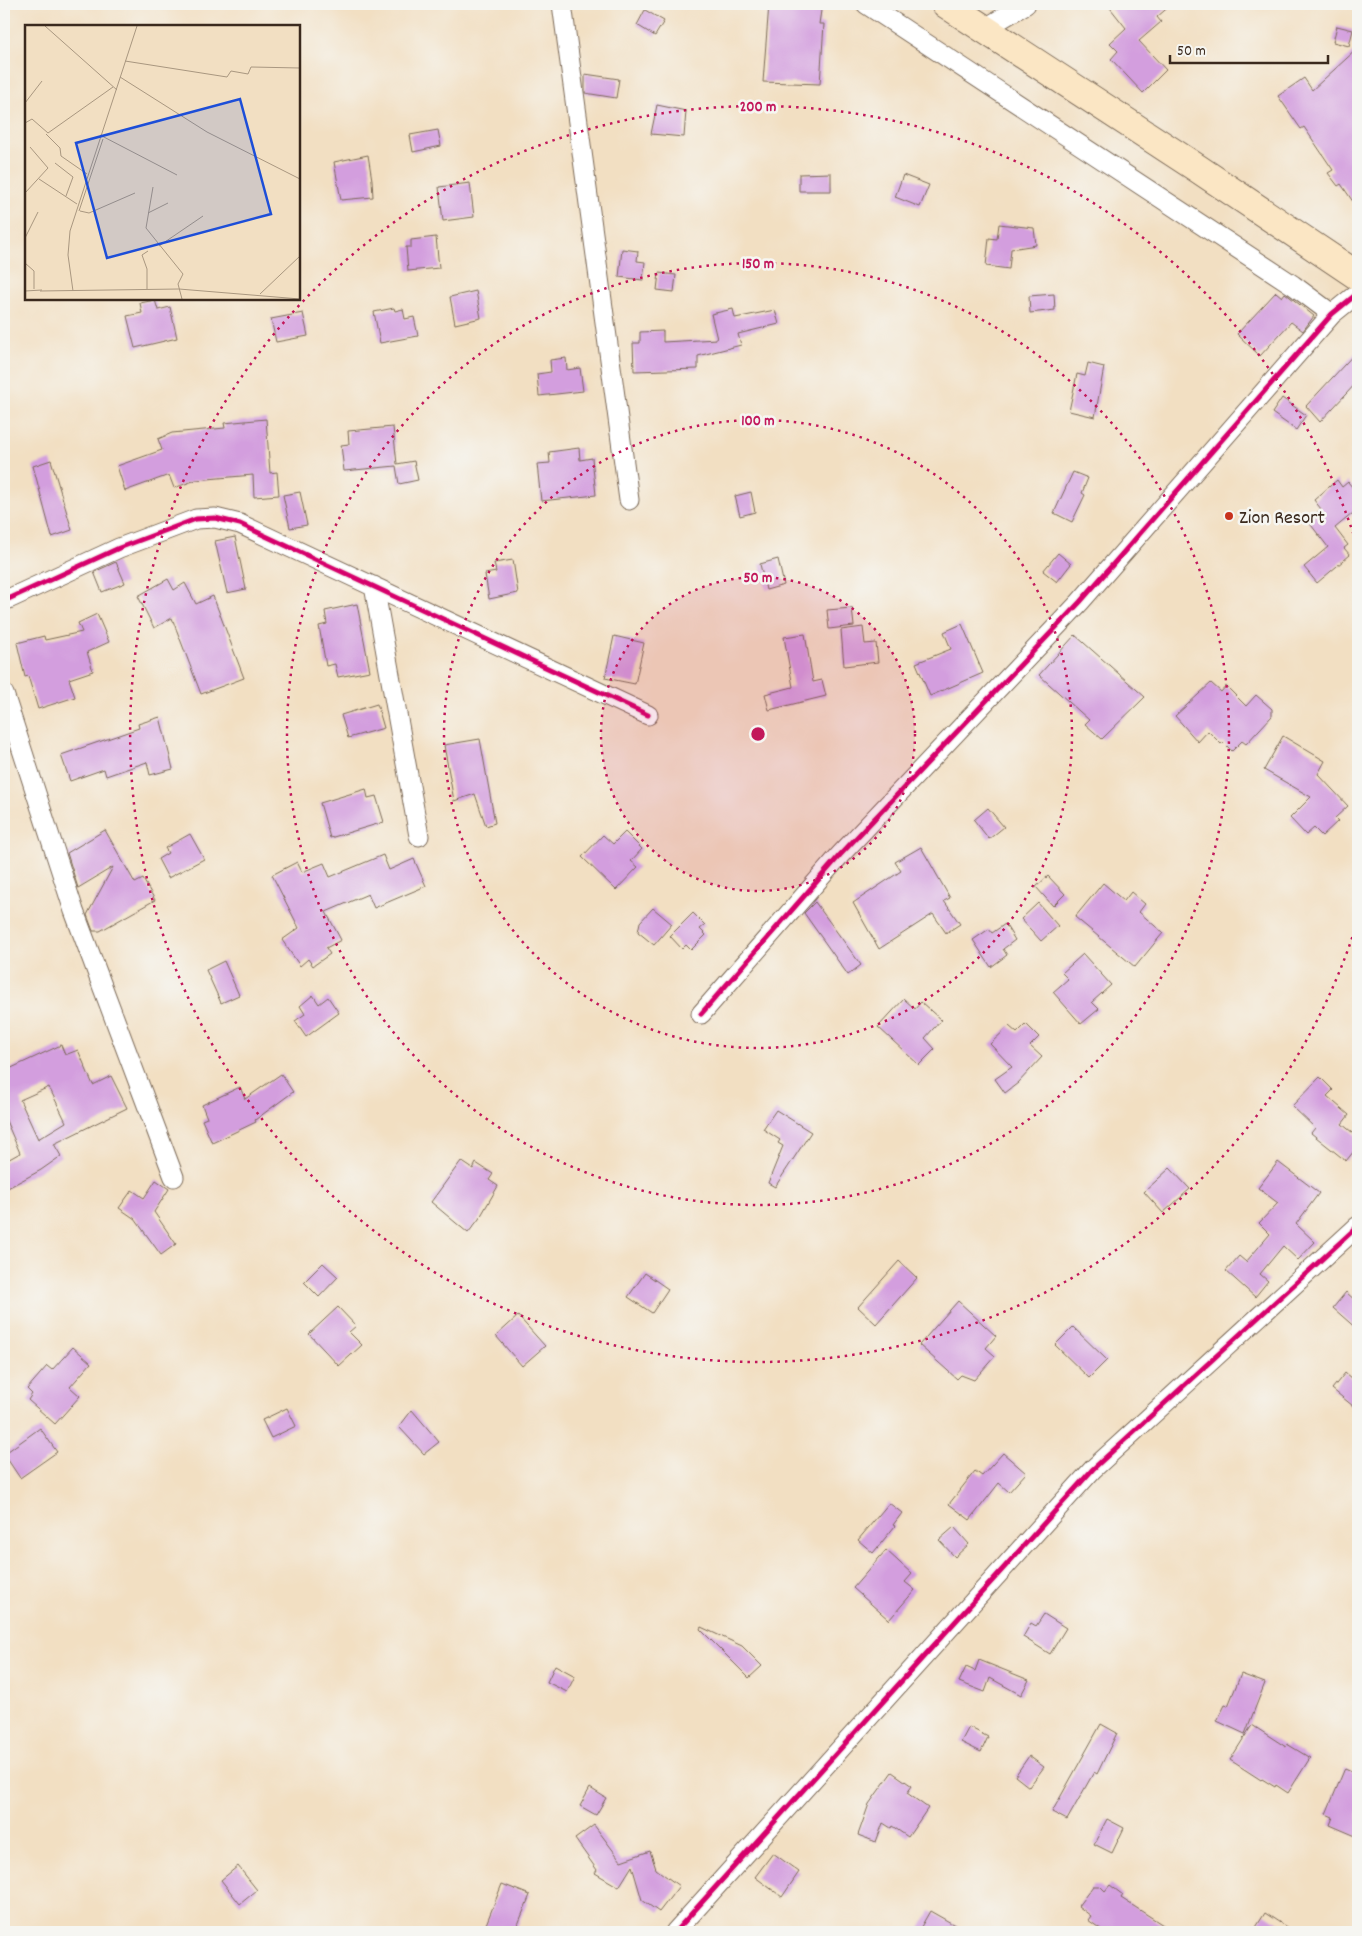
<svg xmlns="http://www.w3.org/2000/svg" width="1362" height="1936" viewBox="0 0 1362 1936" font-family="Dekko,sans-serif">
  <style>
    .building { fill: #d39ede; fill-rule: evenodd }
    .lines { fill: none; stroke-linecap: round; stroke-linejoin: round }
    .street-casing { stroke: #7b6957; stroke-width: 21 }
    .secondary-casing { stroke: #7b6957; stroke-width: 30 }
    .street { stroke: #fff; stroke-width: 19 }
    .secondary { stroke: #fbe6c4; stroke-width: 28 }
    .cycleway-casing { stroke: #f6f6f2; stroke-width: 8 }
    .cycleway { stroke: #d6006c; stroke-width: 5 }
    .ring { fill: none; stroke: #c2185b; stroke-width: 2.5; stroke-dasharray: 2.5 5 }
    .poi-dot { fill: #c8321e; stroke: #f6f6f2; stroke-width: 2 }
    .labels { text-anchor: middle; stroke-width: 5; stroke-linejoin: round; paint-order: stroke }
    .poi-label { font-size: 20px; fill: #3b2a1e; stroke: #f6f6f2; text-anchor: start }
    .inset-road { fill: none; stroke: #a99780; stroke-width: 1 }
    .view { fill: #1d4ed8; fill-opacity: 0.15; stroke: #1d4ed8; stroke-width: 2.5 }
    .inset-edge { fill: none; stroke: #3b2a1e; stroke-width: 2.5 }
    .centre { fill: #c2185b; stroke: #f6f6f2; stroke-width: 2.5 }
    .ring-label { font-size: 15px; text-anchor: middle; font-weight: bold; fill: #c2185b; stroke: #f6f6f2; stroke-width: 5; stroke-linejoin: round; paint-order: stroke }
  </style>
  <rect width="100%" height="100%" fill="#f6f6f2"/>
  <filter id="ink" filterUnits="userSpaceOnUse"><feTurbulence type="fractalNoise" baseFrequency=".02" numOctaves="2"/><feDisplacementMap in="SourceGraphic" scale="10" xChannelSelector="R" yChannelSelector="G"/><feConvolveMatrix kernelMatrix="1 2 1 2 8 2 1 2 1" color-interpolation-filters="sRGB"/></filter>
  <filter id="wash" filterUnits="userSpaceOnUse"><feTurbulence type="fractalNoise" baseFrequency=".0096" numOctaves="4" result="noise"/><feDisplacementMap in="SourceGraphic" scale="20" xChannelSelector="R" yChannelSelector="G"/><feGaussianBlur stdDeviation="1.12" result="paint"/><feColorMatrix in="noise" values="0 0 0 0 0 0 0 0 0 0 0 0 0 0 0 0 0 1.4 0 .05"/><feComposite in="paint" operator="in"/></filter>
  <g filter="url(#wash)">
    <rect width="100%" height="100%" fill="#f2dfc2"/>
    <g id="blocks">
      <!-- building -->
      <path class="building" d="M769,4h53l-3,20h5l-4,60 -57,-2z
        M1107,4h65l-15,13 4,5 -22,19 27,29 -23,23 -32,-34 7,-8 -8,-8 16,-15z
        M645,10l19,11 -9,15 -18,-11z
        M1337,26l16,4 -4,16 -16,-4z
        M1358,48v161l-17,-25 -3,2 -10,-13 5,-3 -29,-43 -3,2 -23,-33 26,-18 8,12z
        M585,74l34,5 -3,19 -31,-5z
        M657,105l29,6 -2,26 -33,-3z
        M438,130l3,16 -28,6 -3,-17z
        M368,155l4,25 1,17 -32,3 -7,-38z
        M831,173v18h-32v-17z
        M903,175l26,10 -9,22 -25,-10z
        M470,183l4,34 -31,4 -4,-34z
        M999,224l35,4 2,17 -25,4 -2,20 -23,-3 3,-28 8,1z
        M436,237l3,31 -31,3 -2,-24h5v-7z
        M622,249l16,2 -1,10 8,1 -2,18 -24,-3z
        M659,273l17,2 -2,17 -17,-2z
        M476,291l5,27 -26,6 -5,-27z
        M1276,292l6,5 3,-4 29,23 -11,15 -12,-9 -31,34 -23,-22z
        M1054,294l1,16 -25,3 -1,-17z
        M155,300l3,10 12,-3 7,31 -42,10 -8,-32 15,-3 -2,-10z
        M394,308l1,3 8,-2 2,10 9,-2 4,19 -38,7 -6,-31z
        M733,309l2,9 40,-8 4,14 -41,10 3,11 -43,11v13l-64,2 -1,-28h7v-11l23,-1v11l54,-3 -6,-25z
        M303,313l5,23 -32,6 -5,-23z
        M1358,350v31l-38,41 -14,-16z
        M566,358l1,12 13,-2 3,23 -44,5 -2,-22 14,-2 -1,-12z
        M1088,363l16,4 -9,50 -26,-6 8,-37 8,2z
        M1282,398l24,17 -10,15 -24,-17z
        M266,419l4,54 7,-1 2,23 -25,2 -1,-22 -57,5 -22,8 -5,-13 -44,16 -8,-25 45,-16 -4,-11 14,-6 53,-5 -1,-5z
        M393,427l4,37 17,-3 4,19 -19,4 -3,-18 -52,5 -3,-26 8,-1 -1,-13z
        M579,448l1,12 12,-2 4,37 -55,6 -4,-37 13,-1 -1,-11z
        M51,460l21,70 -20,7 -19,-71z
        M1073,472l15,6 -6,15 3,2 -13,27 -18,-9z
        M1337,480l5,7 6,-5 10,12v15l-23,19 13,17 -4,3 6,7 -33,28 -13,-16 24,-20 -20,-26 13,-12 -7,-9z
        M300,492l7,33 -17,3 -7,-33z
        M751,492l4,20 -15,4 -5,-20z
        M235,537l11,52 -19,4 -12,-52z
        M1058,553l13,11 -14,18 -14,-11z
        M778,559l6,26 -18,5 -6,-26z
        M513,560l5,33 -29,6 -4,-25 11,-2 -2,-9z
        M116,562l9,21 -23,9 -8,-20z
        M168,579l6,11 11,-7 11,21 17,-8 31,82 -43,16 -29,-76 -18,10 -16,-32z
        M357,604l13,67 -32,6 -3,-13 -9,2 -7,-40 8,-2 -2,-13z
        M852,608l2,18 -25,3 -2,-19z
        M97,614l12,28 -22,10 6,19 -24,8 6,18 -37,12 -10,-33 -3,1 -8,-34 27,-7 1,4 37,-8 -4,-9z
        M962,624l21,49 -53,23 -14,-33 35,-14 -7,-17z
        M863,627l2,17 11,-1 2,19 -34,4 -3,-36z
        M805,634l8,48 9,-2 4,16 -57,14 -4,-16 28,-7 -9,-50z
        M1075,635l70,62 -43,42 -17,-15 4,-4 -50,-45z
        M614,636l30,7 -9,41 -30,-6z
        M1211,683l10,9 5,-6 20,20 10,-11 16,14v7l-26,28 -4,-3 -10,10 -9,-9 -2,2 -13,-13 -10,11 -23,-26z
        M377,704l7,24 -36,10 -7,-23z
        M160,717l13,52 -23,6 -3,-13 -41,14 -2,-7 -34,12 -9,-26 78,-27 -1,-4z
        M1283,736l42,25 -7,13 30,32 -13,12 3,3 -16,15 -8,-8 -8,7 -16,-17 21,-21 -47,-27z
        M480,739l15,84 -9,3 -11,-32 -21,7 -10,-56z
        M366,789l2,9 8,-2 8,26 -54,16 -10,-35z
        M988,808l16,19 -15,12 -15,-19z
        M105,830l30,53 8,-4 12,21 -55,31h-7l-6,-16 26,-48 -35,21 -11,-35z
        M625,832l17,17 -11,12 7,6 -22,23 -34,-33 21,-22 10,9z
        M190,834l14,25 -36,19 -10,-19 10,-6 -3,-5z
        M921,847l29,51 -6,3 16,23 -14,9 -13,-19 -54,35 -26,-46 48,-32 -6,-9z
        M383,855l6,15 25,-11 12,27 -52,22 -6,-14 -42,18 15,28 -15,8 4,6 -17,12 -5,-7 -8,7 -18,-26 17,-12 -27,-53 25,-13 5,10 22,-9 6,14z
        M1048,876l17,18 -12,12 -17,-19z
        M1103,883l21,18 7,-9 14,12 -6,8 24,21 -28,34 -60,-50z
        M815,902l46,63 -13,10 -44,-62z
        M1038,903l20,23 -17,15 -20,-22z
        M653,908l19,16 -18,21 -16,-13 2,-10z
        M693,913l12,12 -5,4 6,6 -15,15 -5,-5 -4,4 -12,-13z
        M1005,924l10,16 -12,9 4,6 -16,12 -18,-27 16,-11 3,4z
        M1083,954l28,31 -19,17 7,7 -18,15 -28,-32 15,-13 -6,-6z
        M224,961l15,34 -18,8 -15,-33z
        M313,995l6,9 9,-7 11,16 -33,24 -11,-16 10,-7 -5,-8z
        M904,999l11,10 6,-7 20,18 -16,18 10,11 -16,16 -41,-38z
        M1026,1024l13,13 -9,9 12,11 -24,26 -13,10 -10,-14 17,-12 -22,-23 19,-18 8,7z
        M61,1045l4,10 13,-5 15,35 18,-9 16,32 -73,36 7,12 -20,14 -37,20v-28l16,-9 -16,-37v-52l3,6zM49,1087l17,35 -28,17 -18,-39z
        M281,1074l12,18 -38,28 1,2 -44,21 -10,-23 5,-2 -5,-13 38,-18 5,12z
        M1320,1077l13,13 -6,6 22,19 -7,9 16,13v9l-12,15 -35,-28 4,-5 -23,-22z
        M776,1110l35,22 -36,55 -7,-4 15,-37 -5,-3 2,-3 -17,-11z
        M461,1161l12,8 3,-6 17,11 -4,6 9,6 -19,33 -11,14 -37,-31z
        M1278,1162l41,31 -23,31 19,18 -17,18 -15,-14 -23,28 8,7 -13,16 -29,-26 13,-15 7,6 24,-28 -11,-11 19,-20 -20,-15z
        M1170,1168l20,21 -27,24 -19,-21z
        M156,1180l13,9 -15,23 22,32 -15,11 -26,-36 -16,-11 13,-18 12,8z
        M899,1261l18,17 -41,46 -18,-17z
        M323,1263l15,14 -19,20 -15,-15z
        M645,1273l23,16 -16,24 -24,-16z
        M1346,1292l12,11v27l-25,-22z
        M958,1301l38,35 -10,12 9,8 -21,24 -13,-5 -4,4 -38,-34z
        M338,1307l18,19 -7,6 13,13 -23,21 -30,-32z
        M518,1316l27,30 -23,20 -26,-30z
        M1073,1327l34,33 -18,18 -34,-33z
        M73,1347l18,16 -21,24 10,9 -25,28 -27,-24 4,-6 -5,-5 20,-23 5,4z
        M1345,1373l13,11v26l-26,-21z
        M287,1408l9,18 -25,12 -9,-18z
        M412,1410l27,32 -15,12 -25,-27z
        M40,1428l17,24 -37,26 -16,-24z
        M1003,1453l23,20 -17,19 -10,-9 -29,37 -21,-16 26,-33 7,5z
        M889,1503l13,10 -9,12 2,1 -22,27 -15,-13z
        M954,1527l15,17 -14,13 -16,-17z
        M886,1550l26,24 -7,8 10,8 -26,30 -36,-32z
        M1044,1614l22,14 -16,26 -27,-17 8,-14 5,3z
        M701,1627l41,19 20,20 -13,12 -49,-49z
        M979,1660l50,20 -8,15 -31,-17 -5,14 -26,-10 7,-15 9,4z
        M555,1665l20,11 -8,16 -20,-10z
        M1241,1674l24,9 -20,51 -28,-13 8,-16 3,1z
        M1101,1724l16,9 -20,41 -3,-2 -27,48 -15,-8z
        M1252,1725l34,22 1,-3 23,14 -22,35 -12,-8 -1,2 -13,-8 -1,1 -31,-20z
        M969,1727l19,10 -7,15 -20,-10z
        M1029,1756l15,11 -15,20 -14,-11z
        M1345,1768l13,6v63l-28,-12 3,-8 -7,-3z
        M892,1772l20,14 -5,7 21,15 -20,29 -16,-11 -1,2 -8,-5 -7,19 -18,-7 11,-31z
        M590,1788l16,10 -10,17 -16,-9z
        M1107,1819l17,9 -12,25 -18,-9z
        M594,1825l27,36 29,-10 6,18 23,17 -20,26 -17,-12 -10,-34 -13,21 -24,-14 2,-3 -22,-31z
        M773,1853l26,19 -17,25 -27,-20z
        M238,1866l19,24 -17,14 -19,-24z
        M502,1884l28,11 -15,37h-32z
        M1110,1885l13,10 -2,3 53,34h-69l-17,-12 3,-4 -13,-10 15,-20h7l5,5z
        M930,1911l37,21h-49z
        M1265,1913l29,19h-41z"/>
    </g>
  </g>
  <g filter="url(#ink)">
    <use href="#blocks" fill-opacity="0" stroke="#7b6957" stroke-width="1"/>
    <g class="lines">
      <!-- street casing -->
      <g class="street-casing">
        <path id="street" d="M562,4l67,496
          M866,4l427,281 39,29
          M984,29l42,-25
          M374,586l45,250
          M4,601l115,-53 77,-29 19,-1 25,6 408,191
          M4,694l70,217 100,266
          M701,1014l139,-159 240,-253 252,-288 26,-21
          M675,1932l418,-463 265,-243"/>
      </g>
      <!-- secondary casing -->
      <g class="secondary-casing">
        <path id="secondary" d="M946,4l251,164 161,108"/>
      </g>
      <!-- street -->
      <use href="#street" class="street"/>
      <!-- secondary -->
      <use href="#secondary" class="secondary"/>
      <!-- cycleway casing -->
      <g class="cycleway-casing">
        <path id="cycleway" d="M4,601l115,-53 77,-29 19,-1 25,6 408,191
          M701,1014l139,-159 240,-253 252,-288 26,-21
          M675,1932l418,-463 265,-243"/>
      </g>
      <!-- cycleway -->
      <use href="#cycleway" class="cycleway"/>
    </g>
  </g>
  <!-- distance rings -->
  <circle cx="758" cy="734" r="157" fill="#c2185b" fill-opacity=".12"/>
  <g class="ring">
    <circle cx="758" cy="734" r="157"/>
    <circle cx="758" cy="734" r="314"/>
    <circle cx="758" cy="734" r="471"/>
    <path d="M1357 923A628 628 0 1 1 1357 545"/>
  </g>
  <!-- markers -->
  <circle class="poi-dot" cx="1229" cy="516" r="5"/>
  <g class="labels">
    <!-- poi labels -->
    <g class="poi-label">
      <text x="1239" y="523">Zion Resort</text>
    </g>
  </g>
  <!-- overview -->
  <g transform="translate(25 25)">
    <rect width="275" height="275" fill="#f2dfc2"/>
    <path class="inset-road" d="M20,1l72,64M100,36l102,16 4,-6 17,3 3,-7 49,1M95,52l87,55 93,47M0,78l17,-22M0,98l7,-4 16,14 65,-46M21,109l14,14 1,8 26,18M75,110l77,40M30,138l18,14 -7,19M14,154l38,25M128,162l-7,41 37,46 -5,10 4,15M0,168l23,-25 -18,-21M54,186l24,-72M55,186l9,2 46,-20M123,188l20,-10M0,213l13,-26M134,221l44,-30M0,238l9,8v18M122,264v-20l-5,-14 6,-4M0,266l17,-1M15,266l139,-2 121,10M48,266l-5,-36 2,-24 67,-205M235,269l40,-38"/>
    <path class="view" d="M215,74l31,115 -164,44 -31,-115z"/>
    <rect width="275" height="275" class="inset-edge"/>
  </g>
  <circle cx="758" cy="734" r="8" class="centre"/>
  <g class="ring-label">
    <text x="758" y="111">200 m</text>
    <text x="758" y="268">150 m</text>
    <text x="758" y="425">100 m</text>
    <text x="758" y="582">50 m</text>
  </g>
  <!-- margin -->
  <rect width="1362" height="1936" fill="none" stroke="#f6f6f2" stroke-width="20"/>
  <!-- scale -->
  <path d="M1170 55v8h158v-8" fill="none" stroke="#3b2a1e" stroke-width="2.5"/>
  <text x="1177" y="55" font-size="15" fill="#3b2a1e" stroke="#f6f6f2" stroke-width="4" paint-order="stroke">50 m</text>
</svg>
